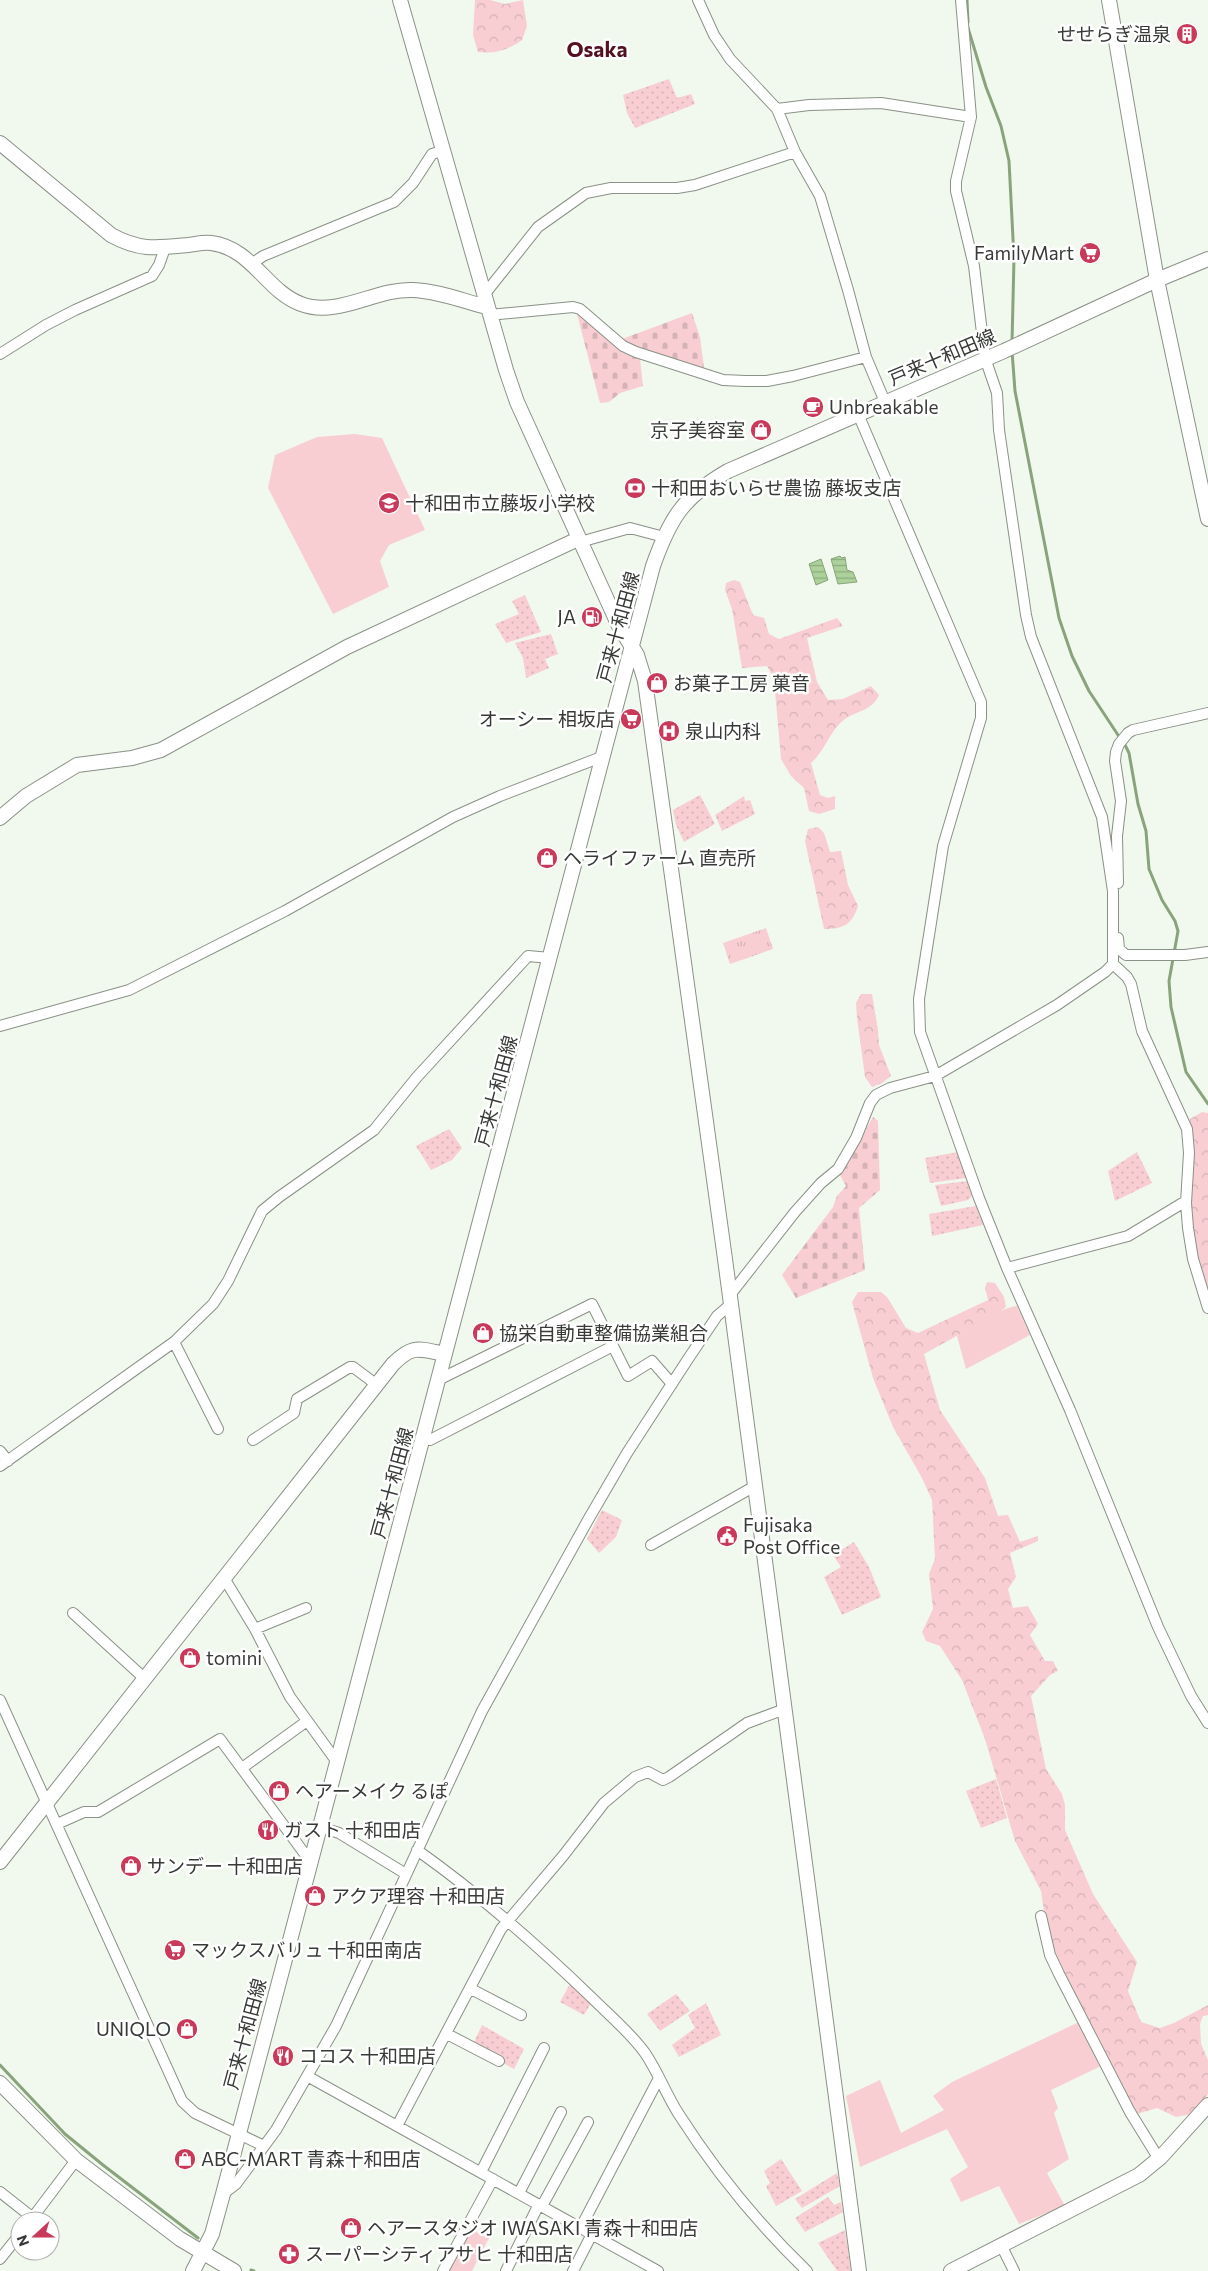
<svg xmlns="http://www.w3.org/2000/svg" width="1208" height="2271" viewBox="0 0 1208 2271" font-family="Commissioner,'Noto Sans JP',sans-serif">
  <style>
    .grass { fill: #f8ced2 }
    .forest { fill: url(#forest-crowns) }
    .cemetery { fill: url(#cemetery-stones) }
    .park { fill: url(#park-tufts) }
    .garden { fill: url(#garden-dots) }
    .water { fill: url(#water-rules); stroke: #89a47c }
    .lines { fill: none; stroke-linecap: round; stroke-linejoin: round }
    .stream { stroke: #89a47c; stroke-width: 3 }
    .street-casing { stroke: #8a9187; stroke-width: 12 }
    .secondary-casing { stroke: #8a9187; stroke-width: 16 }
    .street { stroke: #fff; stroke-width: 10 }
    .secondary { stroke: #fff; stroke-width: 14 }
    .labels { text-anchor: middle; stroke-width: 5; stroke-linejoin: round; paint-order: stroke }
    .poi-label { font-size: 19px; fill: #373a36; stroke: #fff; text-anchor: start }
    .street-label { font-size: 19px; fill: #373a36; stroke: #fff }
    .quarter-label { font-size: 21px; font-weight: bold; fill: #561121; stroke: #fff }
  </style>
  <defs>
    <pattern id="forest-crowns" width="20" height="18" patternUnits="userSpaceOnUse" patternTransform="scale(1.25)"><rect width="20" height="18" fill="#f8ced2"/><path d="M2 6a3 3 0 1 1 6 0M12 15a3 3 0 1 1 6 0" fill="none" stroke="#d5b2b5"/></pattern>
    <pattern id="cemetery-stones" width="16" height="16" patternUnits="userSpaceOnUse" patternTransform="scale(1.25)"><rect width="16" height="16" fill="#f8ced2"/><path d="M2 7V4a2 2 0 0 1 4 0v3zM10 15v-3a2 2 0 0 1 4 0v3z" fill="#d5b2b5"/></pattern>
    <pattern id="park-tufts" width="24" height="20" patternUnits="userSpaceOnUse" patternTransform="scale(1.25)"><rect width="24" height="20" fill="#f8ced2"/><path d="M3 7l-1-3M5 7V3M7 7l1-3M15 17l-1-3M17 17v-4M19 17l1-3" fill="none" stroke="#d5b2b5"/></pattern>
    <pattern id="garden-dots" width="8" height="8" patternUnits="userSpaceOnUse" patternTransform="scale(1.25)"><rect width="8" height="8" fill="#f8ced2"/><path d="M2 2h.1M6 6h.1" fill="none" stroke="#d5b2b5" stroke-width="1.8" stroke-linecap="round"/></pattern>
    <pattern id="water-rules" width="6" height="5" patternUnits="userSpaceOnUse" patternTransform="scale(1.25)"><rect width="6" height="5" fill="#acd19a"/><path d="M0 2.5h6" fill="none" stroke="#8dab7e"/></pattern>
  </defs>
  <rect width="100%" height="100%" fill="#f1f8ed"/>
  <!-- grass -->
  <path class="grass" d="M355,434l27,4 43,92 -36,15 -9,16 9,26 -56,27 -65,-126 7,-33 42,-18z
    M1017,1306l13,29 -64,34 -9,-33c17,-10 42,-28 60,-30z
    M1079,2022l22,44 -50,24 7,18 -4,5 15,46 -22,14 18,33 -46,18 -20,-38 -38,16 -11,-23 18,-12 -21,-38 -87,38 -14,-71 34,-16 21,53 43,-23 -11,-14 19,-14z
    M470,2229l19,9 -17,33h-23z"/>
  <!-- forest -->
  <path class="forest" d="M475,0h15l15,4 18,-4 4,26 -5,14c-14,10 -27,14 -44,12l-5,-17z
    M734,580l6,2 13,33 11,3 5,16 10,5 58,-21 6,8 -36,12 10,44 11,18 15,-1 28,-13 8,9c-6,15 -22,16 -34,24 -15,11 -20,32 -34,44l9,32 8,3 7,-2v13l-16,5 -10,-3 -5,-23 -13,-12 -10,-17 -7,-80 -7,-13 -25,2 -10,-59 -7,-19 1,-7z
    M818,827l6,6 6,19 11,-1 7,34 10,21c-6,19 -15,23 -34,23l-19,-88 3,-12z
    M861,994h11l6,36 1,15 12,31 -9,7 -10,4 -7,-10 -8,-59 -1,-15z
    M1202,1112l6,1v175l-13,-37 -4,-57 2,-31 -3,-44z
    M987,1282l8,1 9,14 2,10 -8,6 -74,41 16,56 45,68 13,38 10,-1 12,27 18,-6v5l-28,12 6,24 -8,12 5,19 15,-2 10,18 -8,11 15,26h8l5,10 -8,4 -19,21 15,73 16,25 3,11v25l28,64 44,68 -9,29 13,31 19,6 14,-5 34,-18v10l-5,1 -3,8 1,20 7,16v34l-16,20 -16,3 -19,-9 -23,7 -71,-137 -15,-39 -7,-48 -26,-50 -30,-102 -23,-59 -22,-34 -14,-5 -4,-9 11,-23 -4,-35 6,-15 -3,-59 -10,-22 -29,-51 -20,-49 -21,-76 6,-10h23l6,5 19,31 12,5 70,-33 -3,-12z"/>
  <!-- cemetery -->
  <path class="cemetery" d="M692,313l8,24 4,31 -73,-22 -9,-7z
    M577,314h4l42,39 17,6 3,27 -23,7 -11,9 -9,1z
    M873,1117l5,4 2,69 -21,18 6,62 -69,28 -14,-23 51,-68 4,-11 9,-10 -6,-11z"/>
  <!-- park -->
  <path class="park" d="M766,928l7,21 -43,15 -7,-21z"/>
  <!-- garden -->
  <path class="garden" d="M669,79l8,19 14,-4 4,10 -60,24 -8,-15 -4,-18z
    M525,595l16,37 -35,11 -11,-19 24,-10 -7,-13z
    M551,634l7,20 -13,5 4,9 -23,10 -3,-20 -8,-15z
    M700,795l15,29 -31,18 -8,-17 -3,-15z
    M744,796l1,5 5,-1 5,14 -33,17 -7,-16z
    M449,1129l13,19 -10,12 -21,10 -15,-24z
    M958,1152l8,26 -36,5 -5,-25z
    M1137,1152l15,31 -37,18 -7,-30z
    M968,1181l4,15 -4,4 -27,6 -6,-21z
    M976,1206l7,19 -51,11 -3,-22z
    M602,1510l20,10 -6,17 -17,16 -12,-14z
    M854,1542l15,25 12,30 -39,18 -18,-38 17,-10 -8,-12z
    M996,1779l11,39 -26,10 -15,-37z
    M570,1984l21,19 -7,12 -24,-13z
    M676,1994l14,17 -30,20 -13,-17z
    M706,2003l15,32 -42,22 -7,-12 23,-17 -7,-13z
    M482,2025l42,24 -10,20 -13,-7 2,-4 -29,-16z
    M781,2159l21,32 -26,15 -10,-20 4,-3 -6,-12z
    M837,2173l3,13 -38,22 -7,-9z
    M828,2197l6,8 7,-3 2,10 -38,20 -10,-14z
    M845,2230l6,41h-14l-19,-28z"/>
  <!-- water -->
  <path class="water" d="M840,556l2,2 3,-1 2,13 6,2 4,10 -19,2 -7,-25z
    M821,559l7,21 -12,5 -7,-21z"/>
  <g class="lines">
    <!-- stream -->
    <path class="stream" d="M967,0l1,22
      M968,28l18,59 15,39 8,35 5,97 -2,85
      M1012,351l3,40 44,227 13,38 17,35 31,47
      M1124,743l5,10 9,51 8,27 3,38 13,31 13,21 3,10 -9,50 2,26 15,65 22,32
      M0,2065l65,69 38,31 95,73
      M251,2270l3,1"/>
    <!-- street casing -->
    <g class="street-casing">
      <path id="street" d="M698,0l16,35 16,24 47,50 18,43 25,44 28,94 18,67 19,45
        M777,109l32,-4 72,-2 90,14
        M253,263l10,-7 131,-54 19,-19 19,-29 10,-3
        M484,295l54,-68 48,-34 25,-5h66l18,-3 100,-33
        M489,315l84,-8 7,2 43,37 13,6 87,28 22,1h22l26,-5 73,-19
        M0,354l46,-29 29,-15 77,-34 7,-11 6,-17
        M858,414l123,288v16l-38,128 -24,153 1,33 59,166 28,70 63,142 88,217 33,69 17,27
        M580,542l50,-14 34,9
        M1118,883l-1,-47 4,-35 -6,-40 1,-9 3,-8 9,-11 5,-3 75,-17
        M1118,938l1,11 7,6h59l23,-3
        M1113,964l14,13 4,7 11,47 45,98 2,24 -3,50 2,25 5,31 15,49
        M0,1026l129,-36 156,-79 168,-94 47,-21 104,-40
        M1007,1268l121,-32 58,-35
        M730,1295l65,-83 26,-29 17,-14 18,-31 14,-35 6,-8 14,-7 45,-12 122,-71 48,-33 8,-8v-73l-11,-74 -71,-180 -5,-22 -27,-185 -2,-37 -12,-35 -11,-92 -18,-75v-10l15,-64 -10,-117
        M174,1342l44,87
        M438,1380l154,-76 36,72 24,-15 20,23
        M424,1438l6,2 183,-94
        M253,1440l41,-27 3,-14 53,-32h3l24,18
        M0,1451l8,10
        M0,1466l174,-124 39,-38 15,-23 34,-70 17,-14 95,-67 43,-53 111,-121 22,2
        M651,1545l104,-59
        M224,1578l31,51 35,68 47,65
        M73,1613l71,65
        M255,1629l51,-21
        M0,1700l182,401 13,12 69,33
        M242,1768l65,-47
        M57,1824l27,-12h14l122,-73 90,122
        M320,1827l19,6 67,41
        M417,1850c62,44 118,93 173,146 18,18 40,36 55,57 13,19 21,41 33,60 37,58 79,110 129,158
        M1041,1916l9,39 9,19 71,138 29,47
        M471,1989l50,26
        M447,2034l52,27
        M307,2076l351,195
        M397,2126l104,-197 62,-73 41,-53 31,-26 13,-5 15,8 6,-3 78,-54 38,-14
        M481,2172l63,-124
        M0,2192l33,26
        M519,2193l42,-81
        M223,2194l13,-10 40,-54 60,-104 146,-315 106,-191 39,-67 61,-94 29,-43 14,-12
        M542,2206l46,-84
        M30,2221l46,-61
        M581,2227l78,-149
        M1001,2245l13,26
        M0,2259l20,-25
        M443,2271l50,-92
        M506,2271l33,-67
        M573,2271l19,-37"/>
    </g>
    <!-- secondary casing -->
    <g class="secondary-casing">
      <path id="secondary" d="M400,0l106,370 11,32 102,224 18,29 8,26 80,578 134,1012
        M1109,0l48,280 51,239
        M0,143l111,92c29,16 46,13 77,10 8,-1 16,-3 23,-2 41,5 55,48 90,61 37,14 75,-16 112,-14 25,1 50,11 74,17
        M0,818l26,-22 51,-31 55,-7 29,-8 186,-103 231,-108
        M0,1862l393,-498c20,-20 26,-15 52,-10
        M0,2083l76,77 104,79 54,32
        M193,2271l19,-37 11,-40 430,-1628c17,-48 30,-69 75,-95l276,-120 153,-71 51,-21
        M951,2271l188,-96 22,-18 47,-52"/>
    </g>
    <!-- street -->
    <use href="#street" class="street"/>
    <!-- secondary -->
    <use href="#secondary" class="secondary"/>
  </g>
  <!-- icons -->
  <defs>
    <g id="building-disc" transform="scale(1.125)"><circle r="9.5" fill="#c9395a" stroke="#fff"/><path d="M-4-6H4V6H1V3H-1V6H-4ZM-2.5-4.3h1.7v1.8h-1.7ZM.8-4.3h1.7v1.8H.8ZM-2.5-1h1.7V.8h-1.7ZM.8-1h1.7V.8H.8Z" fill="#fff"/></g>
    <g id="supermarket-disc" transform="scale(1.125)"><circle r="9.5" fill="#c9395a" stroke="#fff"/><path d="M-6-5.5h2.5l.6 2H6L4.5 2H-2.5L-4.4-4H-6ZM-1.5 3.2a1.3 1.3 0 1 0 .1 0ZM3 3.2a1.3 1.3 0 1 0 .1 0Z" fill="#fff"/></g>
    <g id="cafe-disc" transform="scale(1.125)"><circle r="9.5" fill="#c9395a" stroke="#fff"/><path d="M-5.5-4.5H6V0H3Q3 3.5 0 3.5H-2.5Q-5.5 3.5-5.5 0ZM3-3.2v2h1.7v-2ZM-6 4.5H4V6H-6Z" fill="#fff"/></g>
    <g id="shop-disc" transform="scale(1.125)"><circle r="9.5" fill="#c9395a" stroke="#fff"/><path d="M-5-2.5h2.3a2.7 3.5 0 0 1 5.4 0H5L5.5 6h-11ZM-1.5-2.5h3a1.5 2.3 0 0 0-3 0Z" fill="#fff"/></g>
    <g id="bank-disc" transform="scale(1.125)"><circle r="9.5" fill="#c9395a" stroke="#fff"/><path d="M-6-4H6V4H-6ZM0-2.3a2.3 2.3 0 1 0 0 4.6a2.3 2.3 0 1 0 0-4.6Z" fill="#fff"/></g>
    <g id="school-disc" transform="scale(1.125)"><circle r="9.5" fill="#c9395a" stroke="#fff"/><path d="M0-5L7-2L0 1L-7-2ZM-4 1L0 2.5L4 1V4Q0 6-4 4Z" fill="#fff"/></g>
    <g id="fuel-disc" transform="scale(1.125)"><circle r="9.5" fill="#c9395a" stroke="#fff"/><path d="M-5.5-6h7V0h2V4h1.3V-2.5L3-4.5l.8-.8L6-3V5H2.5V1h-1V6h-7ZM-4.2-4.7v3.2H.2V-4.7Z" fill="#fff"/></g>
    <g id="hospital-disc" transform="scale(1.125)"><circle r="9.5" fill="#c9395a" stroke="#fff"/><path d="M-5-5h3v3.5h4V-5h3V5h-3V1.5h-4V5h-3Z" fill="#fff"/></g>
    <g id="civic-disc" transform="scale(1.125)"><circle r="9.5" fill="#c9395a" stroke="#fff"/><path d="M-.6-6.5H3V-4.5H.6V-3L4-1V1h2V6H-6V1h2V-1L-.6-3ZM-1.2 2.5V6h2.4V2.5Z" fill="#fff"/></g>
    <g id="restaurant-disc" transform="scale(1.125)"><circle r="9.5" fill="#c9395a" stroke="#fff"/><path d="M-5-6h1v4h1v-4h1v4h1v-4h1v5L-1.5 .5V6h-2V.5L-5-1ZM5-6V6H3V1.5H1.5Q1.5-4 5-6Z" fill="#fff"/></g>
    <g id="pharmacy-disc" transform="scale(1.125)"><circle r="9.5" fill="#c9395a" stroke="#fff"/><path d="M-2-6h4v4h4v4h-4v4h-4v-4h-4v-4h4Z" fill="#fff"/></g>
  </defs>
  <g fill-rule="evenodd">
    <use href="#building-disc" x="1187" y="34"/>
    <use href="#supermarket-disc" x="1090" y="253"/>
    <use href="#cafe-disc" x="813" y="407"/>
    <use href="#shop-disc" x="761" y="430"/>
    <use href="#bank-disc" x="635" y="488"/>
    <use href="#school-disc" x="389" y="503"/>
    <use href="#fuel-disc" x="592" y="617"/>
    <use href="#shop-disc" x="657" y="683"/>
    <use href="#supermarket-disc" x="631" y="719"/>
    <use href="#hospital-disc" x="669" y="731"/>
    <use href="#shop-disc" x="547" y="858"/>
    <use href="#shop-disc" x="483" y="1333"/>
    <use href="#civic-disc" x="727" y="1536"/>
    <use href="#shop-disc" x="190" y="1658"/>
    <use href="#shop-disc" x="279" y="1791"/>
    <use href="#restaurant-disc" x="268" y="1830"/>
    <use href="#shop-disc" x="131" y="1866"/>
    <use href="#shop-disc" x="315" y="1896"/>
    <use href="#supermarket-disc" x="175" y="1950"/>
    <use href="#shop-disc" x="187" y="2029"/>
    <use href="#restaurant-disc" x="283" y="2056"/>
    <use href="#shop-disc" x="185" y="2159"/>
    <use href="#shop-disc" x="351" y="2228"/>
    <use href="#pharmacy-disc" x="289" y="2254"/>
  </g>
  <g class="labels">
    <!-- poi labels -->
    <g class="poi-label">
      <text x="1171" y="41" text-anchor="end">せせらぎ温泉</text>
      <text x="1074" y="260" text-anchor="end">FamilyMart</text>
      <text x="829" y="414">Unbreakable</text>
      <text x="745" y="437" text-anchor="end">京子美容室</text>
      <text x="651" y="495">十和田おいらせ農協 藤坂支店</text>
      <text x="405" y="510">十和田市立藤坂小学校</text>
      <text x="576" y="624" text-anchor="end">JA</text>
      <text x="673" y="690">お菓子工房 菓音</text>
      <text x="615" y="726" text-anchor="end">オーシー 相坂店</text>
      <text x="685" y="738">泉山内科</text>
      <text x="563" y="865">ヘライファーム 直売所</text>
      <text x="499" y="1340">協栄自動車整備協業組合</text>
      <text x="743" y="1532">Fujisaka<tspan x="743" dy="22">Post Office</tspan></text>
      <text x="206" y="1665">tomini</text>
      <text x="295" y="1798">ヘアーメイク るぽ</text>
      <text x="284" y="1837">ガスト 十和田店</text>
      <text x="147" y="1873">サンデー 十和田店</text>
      <text x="331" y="1903">アクア理容 十和田店</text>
      <text x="191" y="1957">マックスバリュ 十和田南店</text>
      <text x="171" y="2036" text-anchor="end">UNIQLO</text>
      <text x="299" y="2063">ココス 十和田店</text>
      <text x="201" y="2166">ABC-MART 青森十和田店</text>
      <text x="367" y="2235">ヘアースタジオ IWASAKI 青森十和田店</text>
      <text x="305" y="2261">スーパーシティアサヒ 十和田店</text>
    </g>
    <!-- street labels -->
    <g class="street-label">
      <text transform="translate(942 357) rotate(-23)" y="7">戸来十和田線</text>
      <text transform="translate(618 627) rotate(-75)" y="7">戸来十和田線</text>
      <text transform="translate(496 1091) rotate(-75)" y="7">戸来十和田線</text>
      <text transform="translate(392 1483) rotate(-75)" y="7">戸来十和田線</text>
      <text transform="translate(245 2034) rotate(-75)" y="7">戸来十和田線</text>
    </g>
    <!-- quarter labels -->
    <g class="quarter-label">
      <text x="597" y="57">Osaka</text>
    </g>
  </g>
  <!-- north arrow -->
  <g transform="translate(35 2236) rotate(249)"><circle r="24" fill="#ffffff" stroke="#afb0af"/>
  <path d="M0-4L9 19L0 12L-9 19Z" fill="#c9395a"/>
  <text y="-8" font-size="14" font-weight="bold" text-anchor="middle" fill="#373a36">N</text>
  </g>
</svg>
